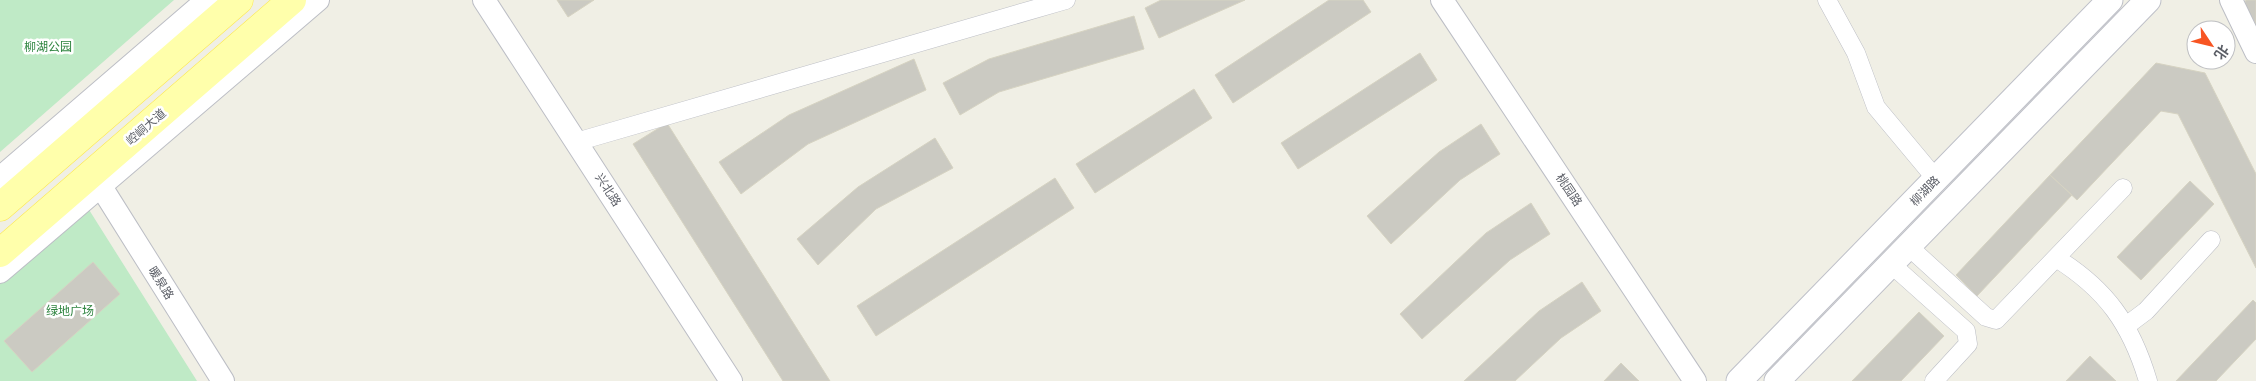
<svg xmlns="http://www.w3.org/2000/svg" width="2256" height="381" viewBox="0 0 2256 381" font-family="'Work Sans','Noto Sans SC',sans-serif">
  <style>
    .green { fill: #bfeac6 }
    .building { fill: #cbcac2; stroke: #d6d3c2 }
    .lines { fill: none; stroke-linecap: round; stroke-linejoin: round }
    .minor-casing { stroke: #bcbec5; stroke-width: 19 }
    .tertiary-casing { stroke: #bcbec5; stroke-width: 24 }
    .secondary-casing { stroke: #bfc1c9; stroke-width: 27 }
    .primary-casing { stroke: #fde851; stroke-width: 29 }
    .minor { stroke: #fff; stroke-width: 18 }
    .tertiary { stroke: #fff; stroke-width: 22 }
    .secondary { stroke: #fff; stroke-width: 25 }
    .primary { stroke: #ffffab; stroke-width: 28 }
    .labels { text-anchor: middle; stroke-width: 5; stroke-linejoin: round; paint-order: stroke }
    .park-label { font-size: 12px; fill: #2e843f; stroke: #fff }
    .street-label { font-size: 12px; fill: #5c5f67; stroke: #fff }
  </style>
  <rect width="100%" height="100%" fill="#f0efe5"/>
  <!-- green -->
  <path class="green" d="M0,0h174l-174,152z
    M86,205l111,176h-197v-101z"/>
  <!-- building -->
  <path class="building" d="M557,0h37l-26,17z
    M1161,0h84l-86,38 -14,-30z
    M1329,0h34l8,12 -138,91 -18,-28z
    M2246,0h10v25l-11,-22z
    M1134,16l10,33 -145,43 -39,23 -17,-32 46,-24z
    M1420,53l17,27 -139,89 -17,-26z
    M914,59l12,31 -118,54 -67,50 -22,-32 70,-47z
    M2156,63l49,10 51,101v94l-78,-154 -17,-3 -84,89 -27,-25z
    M1194,89l18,29 -117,75 -19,-29z
    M667,123l163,258h-47l-150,-237z
    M1481,124l19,30 -40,26 -69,64 -24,-28 72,-64z
    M935,138l18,30 -77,41 -58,56 -21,-26 61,-52z
    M2050,175l22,20 -95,101 -21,-21z
    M1055,178l19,30 -198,128 -19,-30z
    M2190,181l24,23 -73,76 -24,-23z
    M1531,203l19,31 -40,26 -88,79 -22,-25 86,-81z
    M93,262l27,32 -88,78 -28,-31z
    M1582,282l19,29 -40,27 -46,43h-51l75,-70z
    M2253,300l3,3v36l-40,42h-40z
    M1919,312l25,24 -43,45h-49z
    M2090,356l26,25h-50z
    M1621,363l18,18h-35z"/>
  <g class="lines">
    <!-- minor casing -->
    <g class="minor-casing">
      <path id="minor" d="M1827,0l29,53 20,54 60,72
        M576,142l490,-142
        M1908,246l78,71 10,3 127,-132
        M2056,258c50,31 75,66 92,123
        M1891,264l75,67 2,13 -34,37
        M2126,326l20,-15 65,-71"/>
    </g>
    <!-- tertiary casing -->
    <g class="tertiary-casing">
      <path id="tertiary" d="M484,0l247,381
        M1442,0l253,381
        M2231,0l25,52
        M0,178l207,-178
        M100,185l123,196
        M0,272l318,-272"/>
    </g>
    <!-- secondary casing -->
    <g class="secondary-casing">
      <path id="secondary" d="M1739,381l371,-381
        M1777,381l371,-381"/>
    </g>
    <!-- primary casing -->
    <g class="primary-casing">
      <path id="primary" d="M0,207l239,-207
        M0,253l292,-253"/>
    </g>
    <!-- minor -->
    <use href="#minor" class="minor"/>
    <!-- tertiary -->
    <use href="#tertiary" class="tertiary"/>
    <!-- secondary -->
    <use href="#secondary" class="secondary"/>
    <!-- primary -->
    <use href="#primary" class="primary"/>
  </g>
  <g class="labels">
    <!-- park labels -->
    <g class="park-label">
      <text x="48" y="51">柳湖公园</text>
      <text x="70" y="315">绿地广场</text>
    </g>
    <!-- street labels -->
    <g class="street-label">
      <text transform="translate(146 127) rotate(-41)" y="4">崆峒大道</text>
      <text transform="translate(608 190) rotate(57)" y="4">兴北路</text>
      <text transform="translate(1569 190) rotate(56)" y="4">桃园路</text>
      <text transform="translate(1925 191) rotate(-46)" y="4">柳湖路</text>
      <text transform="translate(161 283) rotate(58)" y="4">暖泉路</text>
    </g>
  </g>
  <!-- north arrow -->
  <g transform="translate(2211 45) rotate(125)"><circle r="24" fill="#ffffff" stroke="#bebfc2"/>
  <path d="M0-4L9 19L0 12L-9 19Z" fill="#f75523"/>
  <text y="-8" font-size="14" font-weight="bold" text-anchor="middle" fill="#5c5f67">北</text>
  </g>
</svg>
